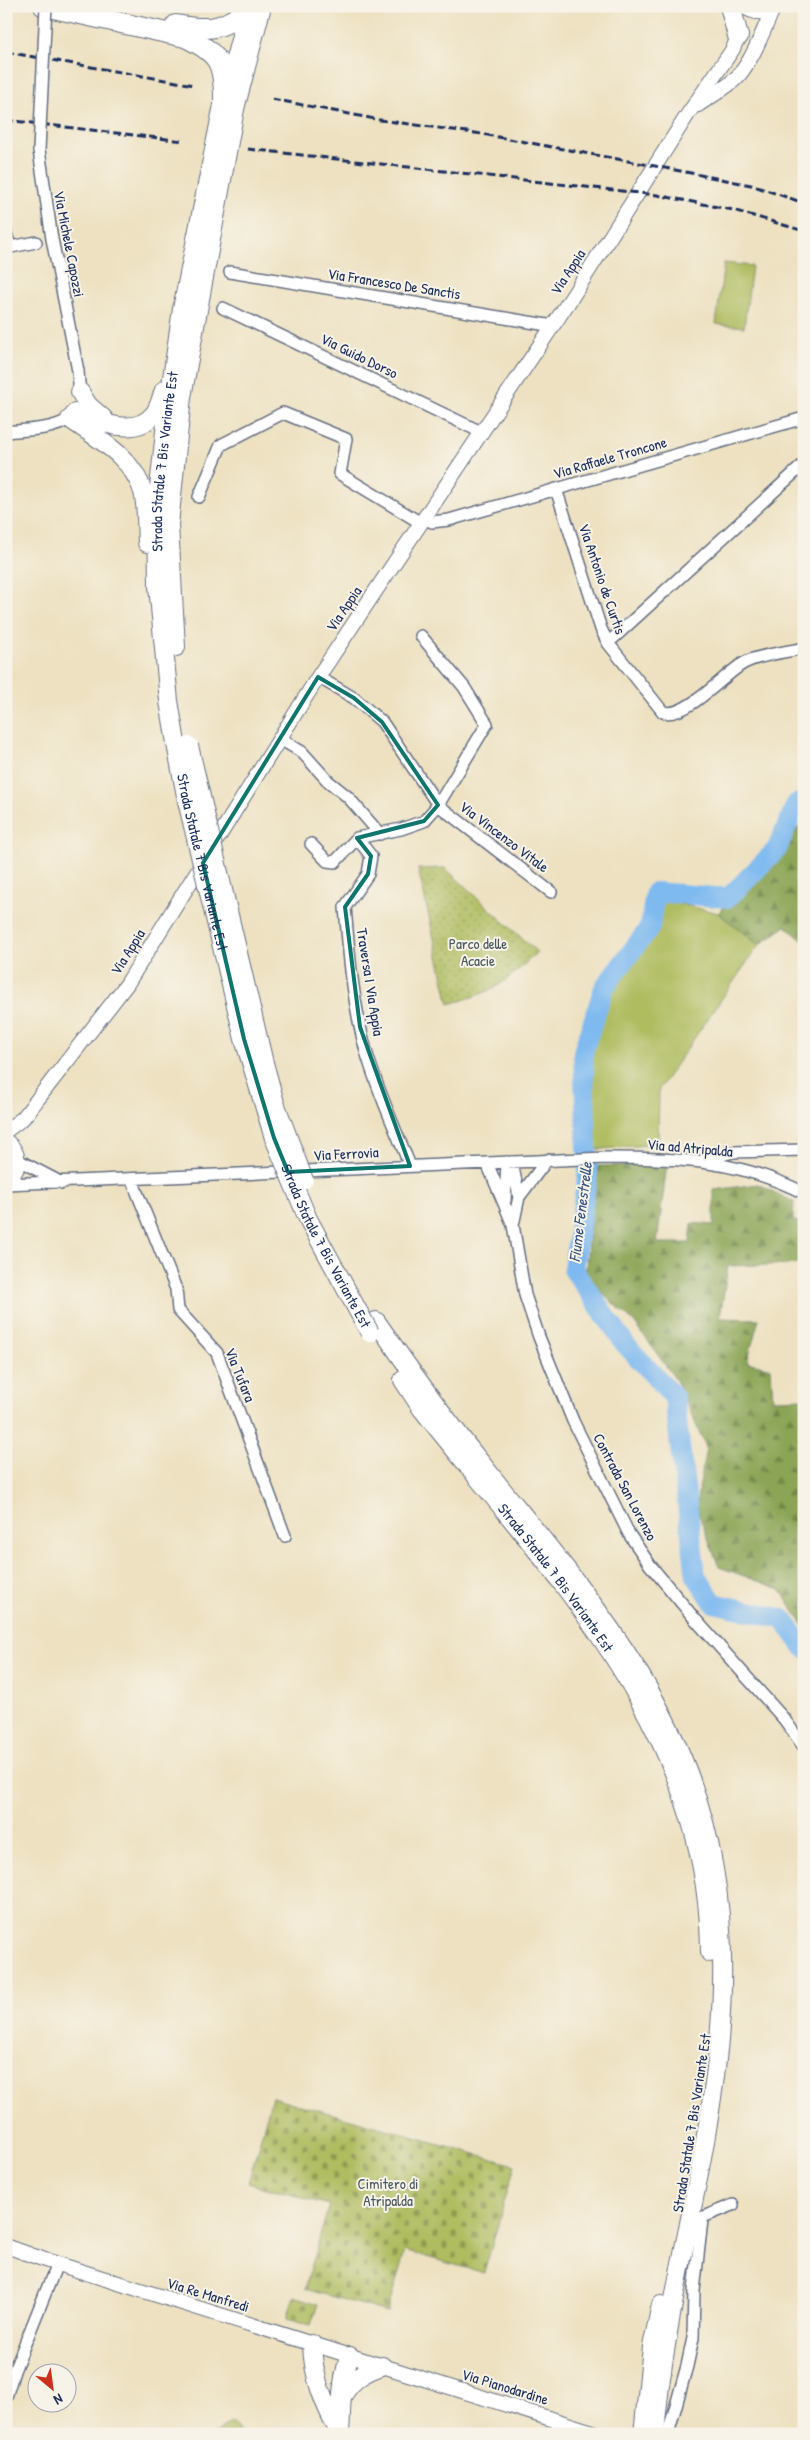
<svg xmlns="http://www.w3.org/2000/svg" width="810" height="2440" viewBox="0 0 810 2440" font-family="'Patrick Hand',sans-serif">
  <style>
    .grass { fill: #afbc5e; stroke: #65765e }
    .forest { fill: url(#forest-firs); stroke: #536a5a }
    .cemetery { fill: url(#cemetery-stones); stroke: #65765e }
    .park { fill: url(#park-dots); stroke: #65765e }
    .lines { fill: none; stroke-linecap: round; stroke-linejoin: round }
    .river { stroke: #7eb9f0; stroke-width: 20 }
    .minor-casing { stroke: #646d81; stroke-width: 14 }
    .tertiary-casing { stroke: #646d81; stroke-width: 16 }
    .trunk-casing { stroke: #646d81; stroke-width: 20 }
    .motorway-casing { stroke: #646d81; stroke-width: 22 }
    .minor { stroke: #fff; stroke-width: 11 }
    .tertiary { stroke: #fff; stroke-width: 14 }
    .trunk { stroke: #fff; stroke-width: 18 }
    .motorway { stroke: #fff; stroke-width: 20 }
    .rail { stroke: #1b2f5e; stroke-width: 3; stroke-dasharray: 8 4; stroke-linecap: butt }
    .minor-bridge-casing { stroke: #646d81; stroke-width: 14; stroke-linecap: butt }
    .trunk-bridge-casing { stroke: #646d81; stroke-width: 20; stroke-linecap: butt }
    .minor-bridge { stroke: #fff; stroke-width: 11 }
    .trunk-bridge { stroke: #fff; stroke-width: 18 }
    .marked { fill: none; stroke: #0f766e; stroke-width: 4; stroke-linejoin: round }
    .labels { text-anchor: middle; stroke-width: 4; stroke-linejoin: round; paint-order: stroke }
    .street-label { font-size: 15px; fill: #1b2f5e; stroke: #f7f3e8 }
    .park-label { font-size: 15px; fill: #47595e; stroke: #f7f3e8 }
    .water-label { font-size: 16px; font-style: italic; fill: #345282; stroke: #f7f3e8 }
  </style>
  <defs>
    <pattern id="forest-firs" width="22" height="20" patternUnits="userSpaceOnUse" patternTransform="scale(1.25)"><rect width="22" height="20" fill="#8ba455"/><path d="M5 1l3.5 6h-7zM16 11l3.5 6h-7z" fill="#71864a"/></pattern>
    <pattern id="cemetery-stones" width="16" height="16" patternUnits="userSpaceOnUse" patternTransform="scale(1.25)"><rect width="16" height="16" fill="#afbc5e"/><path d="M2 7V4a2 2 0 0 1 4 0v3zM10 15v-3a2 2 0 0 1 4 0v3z" fill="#8e9951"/></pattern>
    <pattern id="park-dots" width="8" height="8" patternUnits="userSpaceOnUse" patternTransform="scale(1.25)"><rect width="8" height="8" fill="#afbc5e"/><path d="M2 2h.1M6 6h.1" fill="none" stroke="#8e9951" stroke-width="1.8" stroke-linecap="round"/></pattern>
  </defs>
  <rect width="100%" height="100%" fill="#f7f3e8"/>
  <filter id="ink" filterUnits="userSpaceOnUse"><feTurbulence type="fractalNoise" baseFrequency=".02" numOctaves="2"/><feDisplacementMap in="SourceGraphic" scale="10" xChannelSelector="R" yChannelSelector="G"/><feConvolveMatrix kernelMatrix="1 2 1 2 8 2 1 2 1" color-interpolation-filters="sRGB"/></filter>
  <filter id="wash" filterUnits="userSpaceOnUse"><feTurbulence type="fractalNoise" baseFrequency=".0096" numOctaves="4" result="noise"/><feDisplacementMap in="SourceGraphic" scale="20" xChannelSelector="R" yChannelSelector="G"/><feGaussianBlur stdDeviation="1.12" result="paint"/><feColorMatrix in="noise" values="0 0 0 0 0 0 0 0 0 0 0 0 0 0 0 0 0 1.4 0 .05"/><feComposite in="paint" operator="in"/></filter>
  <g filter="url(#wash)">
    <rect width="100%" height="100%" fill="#ede1c1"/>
    <!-- grass -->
    <path class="grass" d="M724,263l28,3 -8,61 -28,-3z
      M660,899l58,14 41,32 -100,144 -1,55 -67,6 -3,-96 18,-61 48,-63z
      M232,2421l9,13h-28z"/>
    <!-- forest -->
    <path class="forest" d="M804,821v121l-18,-16 -27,19 -41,-32 58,-58z
      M667,1165l-10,78h33l2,-20 22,2v-35l44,-6 36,18 -1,19 11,1v42l-76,2 -8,52 39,1 -12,43 24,6 2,31 31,-1v228l-24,-37 -61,-22 -23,-60 10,-60 -30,-67 -42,-58 -49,-44 10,-112z"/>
    <!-- cemetery -->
    <path class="cemetery" d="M272,2097l243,68 -31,108 -79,-22 -18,61 -82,-23 24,-84 -81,-22z
      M294,2296l24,8 -7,21 -24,-7z"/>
    <!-- park -->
    <path class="park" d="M445,868l92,84c-33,33 -44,40 -88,52l-31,-135z"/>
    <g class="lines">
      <!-- river -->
      <path class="river" d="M804,802l-8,2 -19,45 -49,49 -73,-6 -5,35 -46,61 -21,64 5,121 -15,96 52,75 49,53 22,179 18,27 69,16 21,29"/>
    </g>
  </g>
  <g filter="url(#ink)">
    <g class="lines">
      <!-- minor casing -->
      <g class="minor-casing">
        <path id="minor" d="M39,150l13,89 26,132 2,26
          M6,233l4,14
          M6,248l30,-6
          M230,272l323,54
          M223,308l258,124
          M6,432c21,-3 54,-1 68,-18
          M556,489l45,140 7,14 55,69c23,7 61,-38 81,-49 14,-8 43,-11 60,-15
          M199,497l22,-52 62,-32 63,26 -6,35 81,49
          M424,518l8,4 17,-2 355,-102
          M608,643l196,-179
          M318,677l36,21 28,24 56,83 113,87
          M280,739l22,13 26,29 20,16 32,37
          M357,838l14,18 -3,18 -23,33c4,48 8,97 21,144 11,39 29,77 44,115
          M311,844l16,17 8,1 22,-24 44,-9 23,-8 14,-16 49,-81 -23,-37 -43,-51
          M18,1160l44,23
          M703,1160l30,-8 71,-2
          M512,1162l7,35 -6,28
          M487,1163l26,62 12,70 14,42 34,84 56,113 21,31 44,53 90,101 20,28
          M132,1180l44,109 2,21 39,43 68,183
          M6,1184l599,-26c73,0 132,1 199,35
          M519,1197l28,-37
          M505,1201l2,-39
          M6,2397l8,-26 43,-107
          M668,2434l19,-68 6,-28 1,-47 8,-71 1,-3 30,-12"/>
      </g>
      <!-- tertiary casing -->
      <g class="tertiary-casing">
        <path id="tertiary" d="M743,6c11,8 23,9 33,0
          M698,105c14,-10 30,-17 41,-30 15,-18 24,-44 34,-66
          M6,1131l17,-13 104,-134 191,-307 254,-380 116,-183 45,-65 5,-13v-9
          M6,1141c15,11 16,30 0,40
          M6,2246l39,14 554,174"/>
      </g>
      <!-- trunk casing -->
      <g class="trunk-casing">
        <g id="trunk">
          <path d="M80,392l8,13 16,14"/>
          <path d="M75,413c22,8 59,25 78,2 6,-6 8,-17 11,-25"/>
          <path d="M70,419c28,20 63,38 73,73 4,15 3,35 4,51"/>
          <path d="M176,647l-7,-122 13,-128 53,-288 27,-103"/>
          <path id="s1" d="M177,749l-8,-48 -11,-115 -1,-80 10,-93 15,-104 42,-209 25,-94"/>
          <path d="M376,1321c39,57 81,113 125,167 95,117 188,226 213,381 10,56 10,114 5,171 -12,133 -54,261 -64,394"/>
          <path id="s2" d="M403,1380l19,29c130,164 287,319 288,544"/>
          <path d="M312,2344c1,34 12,60 28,90"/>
          <path d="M343,2395c10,-16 21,-23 39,-29"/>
          <path d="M340,2433c2,-26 0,-52 10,-77"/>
          <path d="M643,2434l9,-87 9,-42"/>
        </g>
      </g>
      <!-- motorway casing -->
      <g class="motorway-casing">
        <path id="motorway" d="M44,6l141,31c34,16 39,26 39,63
          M730,6l8,30
          M176,25c33,6 45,5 72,-15"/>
      </g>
      <!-- minor -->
      <use href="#minor" class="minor"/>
      <!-- tertiary -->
      <use href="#tertiary" class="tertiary"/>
      <!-- trunk -->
      <use href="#trunk" class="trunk"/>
      <!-- motorway -->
      <use href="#motorway" class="motorway"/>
      <!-- rail -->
      <path class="rail" d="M6,52l188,33
        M272,99l108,21 102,14 173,32 96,19 53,18
        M6,120l178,21
        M248,149l409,46 76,15 71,21"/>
      <!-- minor-bridge casing -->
      <g class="minor-bridge-casing">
        <path id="minor-bridge" d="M39,150l7,-144"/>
      </g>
      <!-- trunk-bridge casing -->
      <g class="trunk-bridge-casing">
        <g id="trunk-bridge">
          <path d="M189,746l75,317 11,40 29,77"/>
          <path id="s3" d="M177,749l10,52 57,238 30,99 34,81 62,114"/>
        </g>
      </g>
      <!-- minor-bridge -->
      <use href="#minor-bridge" class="minor-bridge"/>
      <!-- trunk-bridge -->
      <use href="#trunk-bridge" class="trunk-bridge"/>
    </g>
  </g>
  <!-- marked area -->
  <path class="marked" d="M318,677l36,21 28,24 56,83 -14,16 -67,17 14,18 -3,18 -23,33 15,120 50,139 -122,6 -14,-34 -30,-99 -41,-176z"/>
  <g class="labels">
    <!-- street labels -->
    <g class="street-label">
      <text transform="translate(69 244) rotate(79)" y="5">Via Michele Capozzi</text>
      <text transform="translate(568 272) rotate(-57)" y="5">Via Appia</text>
      <text transform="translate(394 284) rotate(9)" y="5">Via Francesco De Sanctis</text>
      <text transform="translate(359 356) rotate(26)" y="5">Via Guido Dorso</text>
      <text transform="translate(610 458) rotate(-16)" y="5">Via Raffaele Troncone</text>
      <text dy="5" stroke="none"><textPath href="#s1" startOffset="289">Strada Statale 7 Bis Variante Est</textPath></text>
      <text transform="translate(602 579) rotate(71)" y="5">Via Antonio de Curtis</text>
      <text transform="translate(344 609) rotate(-56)" y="5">Via Appia</text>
      <text transform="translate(504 837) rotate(37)" y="5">Via Vincenzo Vitale</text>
      <text dy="5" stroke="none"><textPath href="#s3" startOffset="116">Strada Statale 7 Bis Variante Est</textPath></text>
      <text transform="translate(128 952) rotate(-58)" y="5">Via Appia</text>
      <text transform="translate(370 982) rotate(81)" y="5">Traversa I Via Appia</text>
      <text transform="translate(690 1148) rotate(5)" y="5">Via ad Atripalda</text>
      <text transform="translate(346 1154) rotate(-3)" y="5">Via Ferrovia</text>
      <text dy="5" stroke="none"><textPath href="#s3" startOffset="521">Strada Statale 7 Bis Variante Est</textPath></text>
      <text transform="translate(240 1375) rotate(68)" y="5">Via Tufara</text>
      <text transform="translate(625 1487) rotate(62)" y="5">Contrada San Lorenzo</text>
      <text dy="5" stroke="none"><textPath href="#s2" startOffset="250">Strada Statale 7 Bis Variante Est</textPath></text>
      <text transform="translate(692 2123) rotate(-81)" y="5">Strada Statale 7 Bis Variante Est</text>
      <text transform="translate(208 2295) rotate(17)" y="5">Via Re Manfredi</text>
      <text transform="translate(505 2387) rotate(17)" y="5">Via Pianodardine</text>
    </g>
    <!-- park labels -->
    <g class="park-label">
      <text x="478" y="949">Parco delle<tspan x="478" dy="17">Acacie</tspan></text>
      <text x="388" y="2189">Cimitero di<tspan x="388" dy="17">Atripalda</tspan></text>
    </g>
    <!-- water labels -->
    <g class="water-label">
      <text transform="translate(580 1212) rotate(-83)" y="6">Fiume Fenestrelle</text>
    </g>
  </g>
  <!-- margin -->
  <rect width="810" height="2440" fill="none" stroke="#f7f3e8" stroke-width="25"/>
  <!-- north arrow -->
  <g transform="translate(52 2388) rotate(151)"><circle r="24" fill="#f7f3e8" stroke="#9fa5b1"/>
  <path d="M0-4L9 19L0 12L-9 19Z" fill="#c8321e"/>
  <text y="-8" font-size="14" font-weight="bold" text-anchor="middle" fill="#1b2f5e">N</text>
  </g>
</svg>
